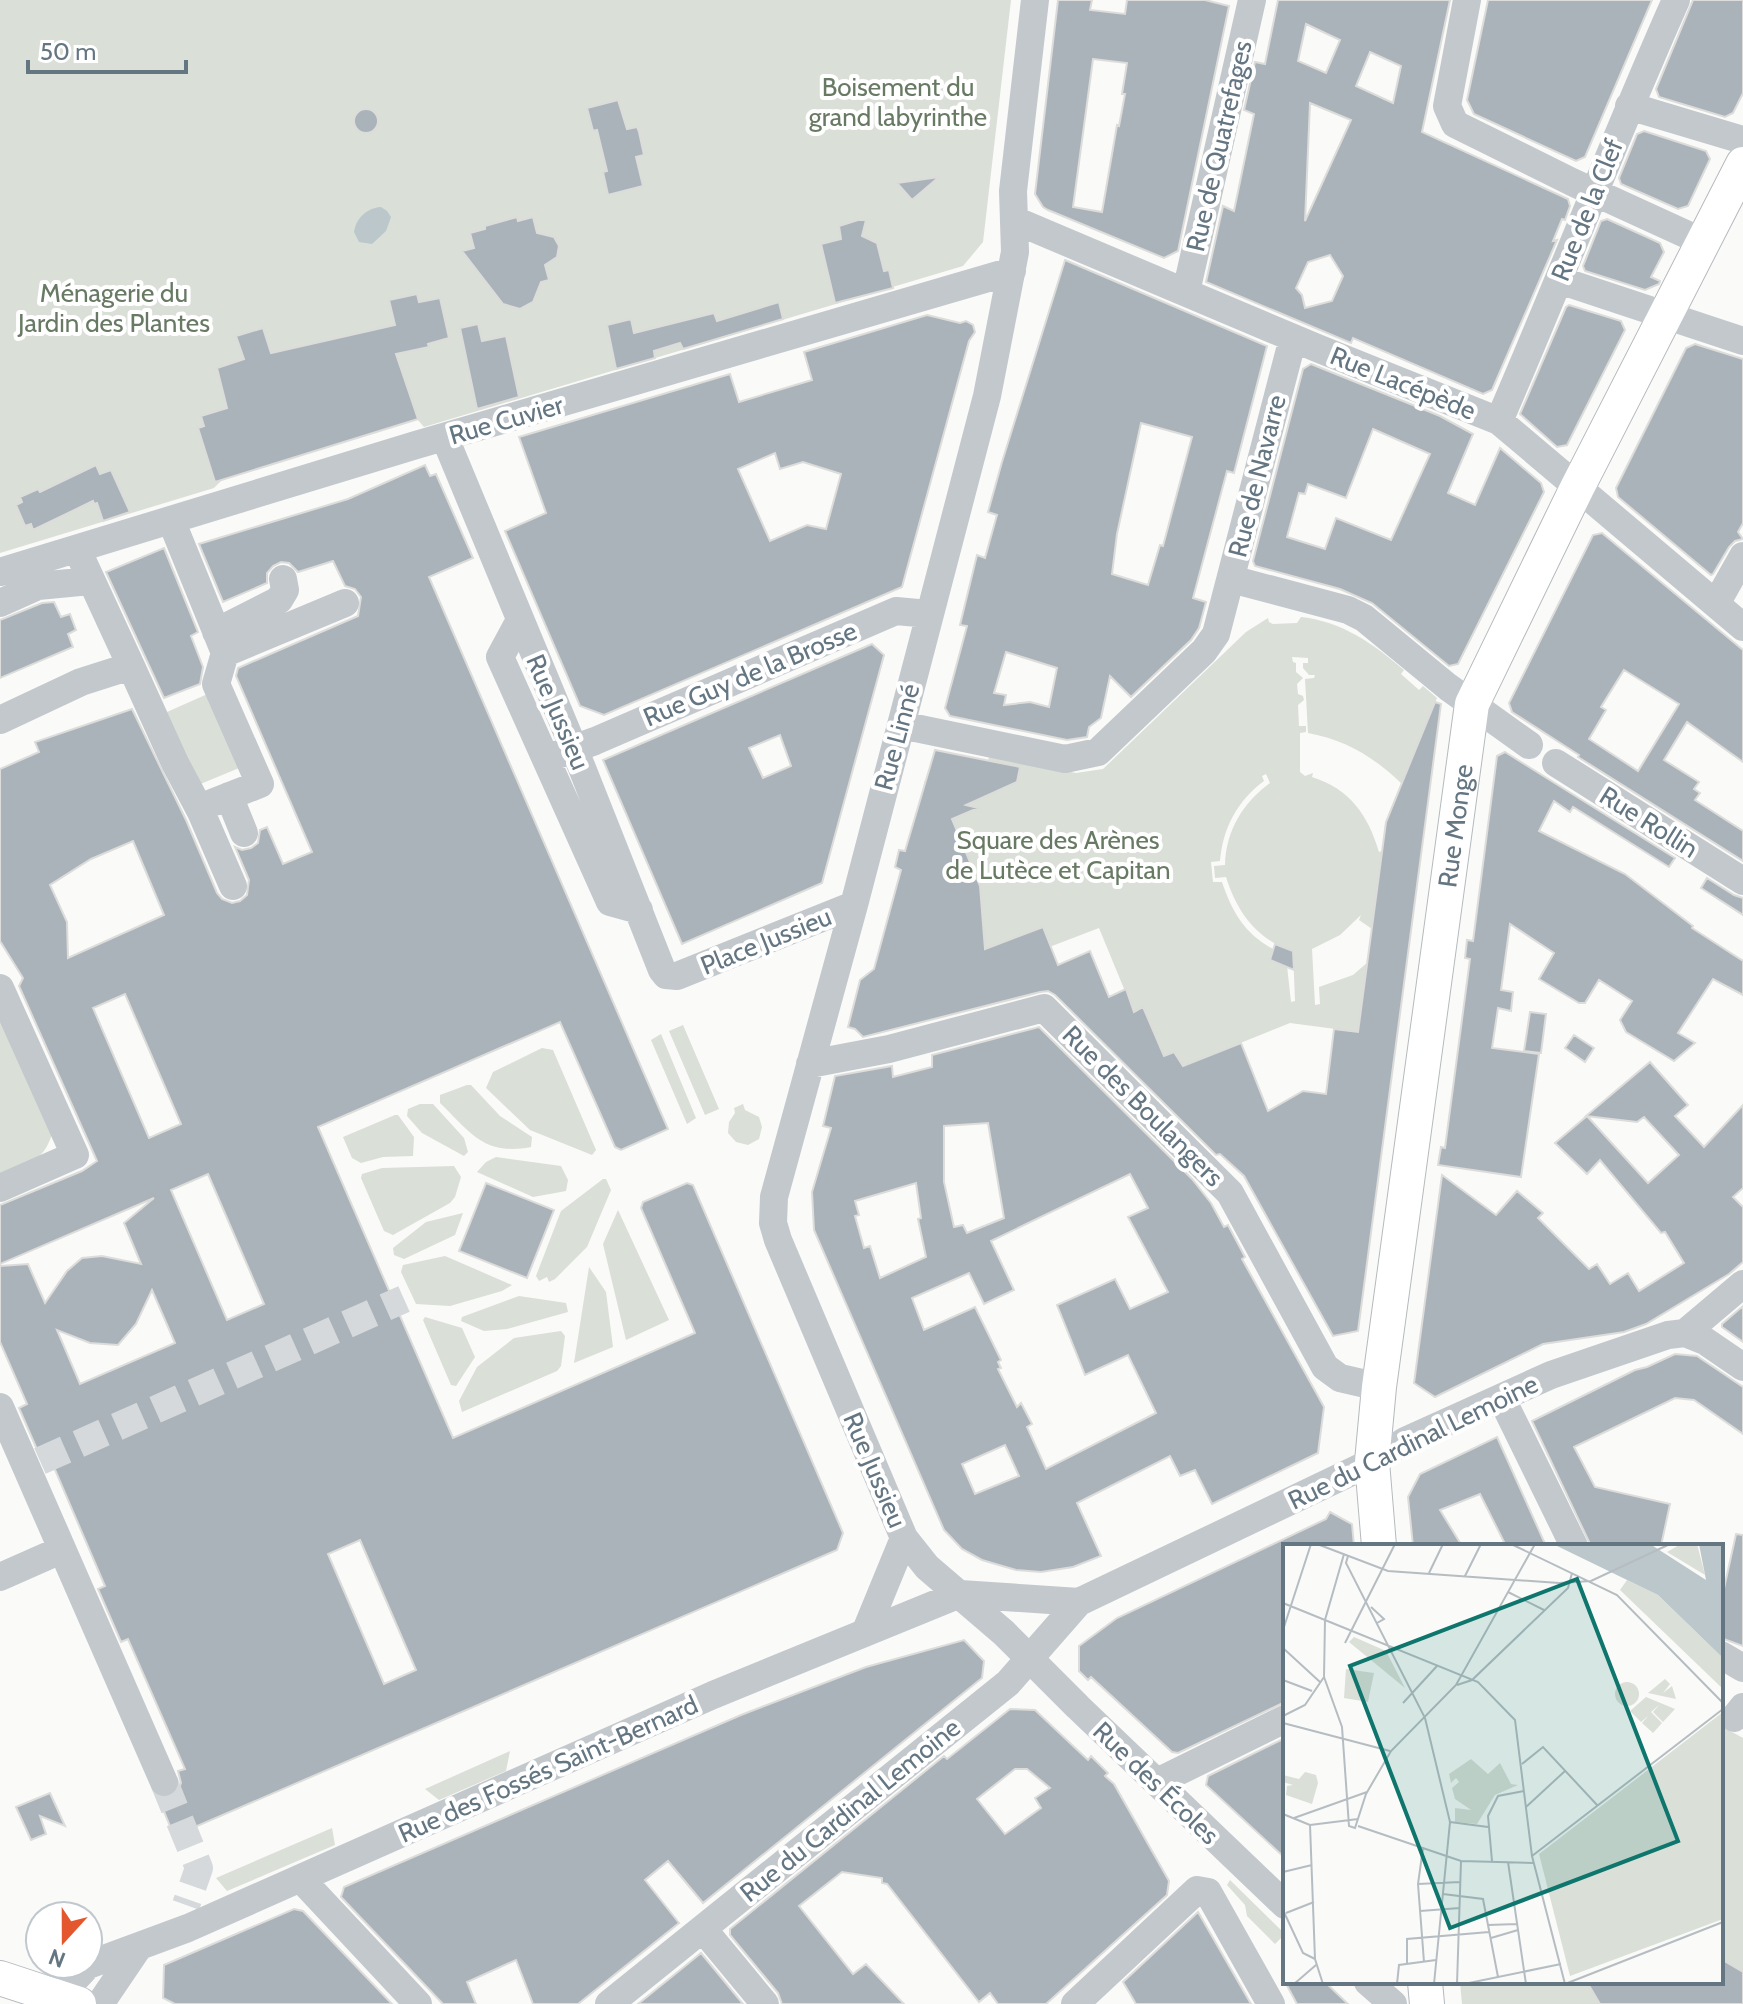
<svg xmlns="http://www.w3.org/2000/svg" width="1743" height="2004" viewBox="0 0 1743 2004" font-family="Cabin,sans-serif">
  <style>
    .green { fill: #dadfd7; fill-rule: evenodd }
    .water { fill: #bbc7cb }
    .building { fill: #aab3b9; stroke: #dcdcda; stroke-width: 2; fill-rule: evenodd }
    .lines { fill: none; stroke-linecap: round; stroke-linejoin: round }
    .minor-tunnel { stroke: #d5d9db; stroke-width: 28; stroke-dasharray: 28 14; stroke-linecap: butt }
    .major-casing { stroke: #b5babe; stroke-width: 36 }
    .minor { stroke: #c3c8cc; stroke-width: 28 }
    .major { stroke: #fff; stroke-width: 34 }
    .labels { text-anchor: middle; stroke-width: 8; stroke-linejoin: round; paint-order: stroke }
    .park-label { font-size: 26px; fill: #687a64; stroke: #fff }
    .street-label { font-size: 26px; fill: #657683; stroke: #fff }
    .inset-river { fill: none; stroke: #bbc7cb; stroke-width: 4 }
    .inset-road { fill: none; stroke: #b5bdc2; stroke-width: 2 }
    .view { fill: #0f766e; fill-opacity: 0.15; stroke: #0f766e; stroke-width: 4 }
    .inset-edge { fill: none; stroke: #657683; stroke-width: 4 }
  </style>
  <rect width="100%" height="100%" fill="#fafaf8"/>
  <!-- green -->
  <path class="green" d="M0,0h1011l-28,242 -20,24 -539,161 -7,-8 -195,61 -8,8 -214,65z
    M1301,617c42,5 71,26 103,53l-3,4 18,16 4,-4 14,12 -35,86c-28,-27 -56,-44 -94,-51l-3,-54 9,-1 1,-3h-6l-6,-7v-5h5v-5l-16,-1 1,5 3,1v9l7,6 -6,6 1,10 5,2 1,4 -6,5 1,21h7v6l-6,1v39l5,4 8,-3 -1,4c38,12 56,38 67,75l3,-1 -10,78 -13,-9 2,-5 -21,20 -28,14 3,56 5,-1 -1,-17 34,-12 15,-13 -10,70 -68,-9 -119,48 -20,-46 -10,5 -42,-102 -112,43 -36,-152 26,-11 -55,-16 3,-12 57,13 7,-37 87,17 27,-4 143,-137 22,-14 1,4 4,2 24,-1zM1266,774l4,9c-27,20 -44,47 -45,82l-11,1 1,12 11,-1c11,35 31,63 67,74l2,50 -4,1 -4,-36 -17,-6 3,-11c-28,-15 -41,-37 -51,-67h-9l-2,-20 9,-1c3,-33 17,-60 44,-80l-2,-5z
    M212,692l32,74 -46,19 -31,-73z
    M0,1019l54,108c-9,36 -23,34 -54,47z
    M683,1025l36,84 -14,6 -36,-84z
    M661,1034l35,84 -9,6 -36,-84z
    M542,1048l11,2 43,100 -4,5 -62,-25 -44,-42 7,-16z
    M467,1085h4l29,31 32,21 -1,10c-47,9 -60,-14 -91,-44v-8z
    M420,1104h13l31,34 4,14 -4,4 -42,-23 -15,-17 1,-7z
    M743,1104l2,6 14,7 3,10 -3,12 -11,6 -12,-3 -8,-9 1,-11 6,-9 -1,-5z
    M395,1115h3l16,22 -1,19 -30,1 -22,6 -9,-5 -9,-21z
    M496,1157l65,9 7,14 -2,11 -33,6 -56,-25 9,-10z
    M454,1166l7,11 -6,20 -5,6 -57,32 -9,-4 -23,-53 1,-4 20,-6z
    M603,1179h3l5,11 -24,57 -32,32 -6,3 -2,-5 -8,4 -3,-5 25,-65z
    M618,1210l51,110 -43,20 -23,-96z
    M463,1213l-8,22 -51,24 -10,-4 -1,-7 33,-26z
    M445,1256l67,29 -10,6 -52,15 -34,-2 -15,-32 2,-7z
    M589,1267l17,25 7,55 -39,16z
    M519,1296l47,7 2,9 -61,17 -23,2 -23,-10 1,-4z
    M425,1317l37,11 13,29 -19,29 -5,-1 -28,-65z
    M561,1331l4,5 -4,30 -4,5 -95,41 -3,-11 18,-34 37,-29z
    M1721,1726l22,12v234l-22,-13z
    M510,1751l-4,20 -67,29 -14,-11z
    M332,1828l3,17 -108,46 -11,-13z
    M1230,1880l55,54 -10,10 -28,-28 -2,-11 -18,-20z
    M1460,1982h127l13,22h-138z"/>
  <!-- water -->
  <path class="water" d="M381,207l6,4 4,6 -5,14 -14,13 -13,-2 -5,-10c2,-14 13,-24 27,-25z"/>
  <!-- building -->
  <path class="building" d="M1058,0h34l-2,10 35,4 2,-14h78l24,6 -51,245 -14,7 -116,-48 -5,-3 -8,-13zM1093,59l34,4 -5,31h3l-6,32 -2,-1 -15,87 -29,-5z
    M1278,0h172l-28,132 146,67 2,7 -5,14 -3,-1 -9,22 4,-1 -65,150 -9,4 -130,-56 -2,5 -145,-61 17,-76 11,5 20,-97 -10,-4 11,-48 10,2zM1306,24l34,16 -14,33 -28,-12zM1370,52l31,14 -8,37 -37,-17zM1310,103l41,17 -46,101zM1330,255l13,21 -11,25 -27,7 -3,-13 -6,-7 12,-26z
    M1488,0h164l-67,157 -9,4 -102,-47 -7,-14z
    M1693,0h50v93l-10,20 -8,4 -66,-20 -3,-8z
    M618,100l9,29 10,-2 2,5 5,23 -8,2 7,29 -35,9 -5,-23 4,-1 -10,-41 -4,1 -6,-23z
    M354 121a12 12 0 1 1 24 0a12 12 0 1 1-24 0Z
    M1644,131l62,20 4,8 -22,47 -10,3 -57,-25 -2,-6 18,-44z
    M939,177l-27,23 -15,-17z
    M517,217l1,4 15,-4 4,16 17,4 5,9 -2,11 -12,8 4,15 -8,2 -8,20 -13,7 -17,-5 -41,-53 12,-3 -4,-15 15,-4v-3z
    M1607,219l53,24 4,9 -13,25 9,4 -1,3 -14,6 -60,-19 -2,-5 18,-45z
    M858,220h8l-4,16 15,7 7,28 5,-1 4,18 -58,15 -14,-59 20,-5 -2,-13z
    M1065,260l202,86 -33,127 -7,-2 -34,127 13,4 -7,26 -8,12 -60,57 -21,-21 -9,42 -12,9 -2,10 -20,3 -117,-24 -5,-8 22,-82 -7,-1 17,-70 8,3 12,-43 -9,-3 14,-50zM1141,423l51,14 -29,109 -3,-1 -12,40 -36,-11 5,-40zM1006,652l51,16 -8,39 -19,-5 -26,3 2,-10 -12,-2z
    M417,294l2,8 21,-4 9,40 -21,6 1,3 -33,7 22,65 -203,63 -17,-54 6,-2 -3,-10 26,-8 -10,-40 27,-9 -8,-23 27,-8 8,25 124,-28 -6,-25z
    M779,302l4,17 -100,30 -3,-6 -26,8 1,7 -39,11 -9,-44 24,-6 3,14 80,-20 3,8z
    M1569,305l52,16 4,9 -58,115 -10,2 -37,-33 46,-107z
    M927,315l33,8 6,-2 7,4 2,7 -6,9 -67,246 -298,128 -24,-9 -75,-175 41,-18 -27,-76 211,-63 9,28 73,-22 -8,-28zM775,453l5,16 23,-7 38,12 -15,55 -19,-4 -37,16 -32,-72z
    M478,324l4,17 24,-5 13,61 -42,12 -17,-81z
    M1695,344l48,15v164l-5,9 5,7 -8,2 -6,6 -16,27 -2,1 -93,-78 -2,-9 70,-140z
    M1311,364l129,52 33,18 -25,59 27,12 25,-57 41,35 3,9 -86,172 -9,2 -77,-63 -32,-14 -85,-23 -2,-5 50,-192zM1373,429l57,25 -39,86 -55,-22 -11,31 -38,-12 12,-44 6,1 3,-10 38,14z
    M96,465l4,9 11,-4 19,42 -27,9 -6,-18 -3,1 -1,-3 -60,29 -2,-6 -6,2 -9,-21 6,-3 -2,-5 18,-8 2,3z
    M425,465l5,11 6,-2 37,84 -44,19 239,552 -47,21 -6,-3 -55,-125 -242,105 135,311 242,-105 -54,-125 2,-6 44,-19 6,2 150,348 -6,17 -663,286 -16,-39 12,1 7,-5 4,-10 -3,-12 7,-2 -57,-130 -7,3 -23,-53 7,-3 -55,-128 -8,3 -23,-53 8,-4 -27,-62v-76l28,-2 17,39 22,-32 15,-13 20,-2 39,8 -17,-41 30,-25 -154,66v-59l82,-34 15,-10 -78,-175 4,-8 -23,-37v-172l39,-17 -4,-10 97,-33 54,111 31,73 5,6 10,4 8,-2 7,-6 2,-15 -14,-33 7,3 9,-2 7,-5 2,-13 7,-3 16,37 29,-12 -76,-176 2,-8 120,-52 3,-19 -6,-8 -10,-3 -12,-25 -35,11 -9,-9 -8,-1 -8,4 -6,7v10l-44,19 -24,-58 149,-45zM133,841l31,74 -96,43 -1,-36 -17,-37 41,-26zM125,994l56,130 -32,14 -56,-130zM208,1174l56,130 -37,16 -56,-130zM152,1290l23,53 -95,41 -23,-54 33,13 28,2 18,-21zM360,1540l56,130 -32,14 -56,-130z
    M1602,533l141,117v112l-56,-40 -23,38 35,22 -5,7 6,4 -5,7 48,31v30l-165,-104 1,-2 -67,-43 -3,-9 84,-168zM1624,670l55,34 -41,67 -49,-32 17,-29 -5,-3z
    M164,548l34,84 -7,4 12,31 -3,17 -36,14 -58,-126z
    M54,602l7,15 9,-3 6,16 -8,4 5,13 -73,31v-58l42,-17z
    M872,644l12,11 -62,228 -140,61 -79,-184zM780,735l11,31 -28,12 -14,-30z
    M1435,702l6,2 -83,627 -25,5 -89,-160 -24,-22 -4,1 -161,-160 -7,-4 -8,1 -177,45 -8,-8 -7,-2 12,-47 14,-11 27,-99 -6,-3 4,-17 6,1 30,-101 85,17 -3,15 -51,23 12,3 -26,11 28,67 5,63 58,-22 15,38 32,-14 19,46 17,-8 8,23 9,-5 21,49 10,-4 9,14 58,-23 27,68 35,-20 23,3 8,-65 24,3 28,-210z
    M1505,752l170,106 -6,9 -96,-60 -3,5 -16,-11 -15,30 86,43 68,52 -1,2 51,33v34l-30,-16 -35,54 17,10 -21,18 -48,-29 -6,-12 12,-19 -33,-21 -14,23h-6l-40,-24 15,-26 -44,-29 -9,66 12,2 -2,19 -13,-3 -6,40 47,6 -18,123 -83,-12 3,-18 4,1 25,-189 -5,-1 2,-18 6,1 24,-185z
    M1707,878l27,17 9,3v17l-42,-27z
    M1275,944l18,7 1,19 -24,-10z
    M1530,1012l16,2 -5,39 -17,-2z
    M1039,1027l153,152 19,24 13,24 4,-2 17,32 -3,2 82,148 -6,46 -106,51 -17,-34 -15,6 -10,-20 -93,47 24,53 -28,11 -32,5 -25,-2 -34,-10 -20,-11 -18,-19 -130,-300 -2,-38 19,-64 -8,-2 12,-50 57,-10 1,11 39,-10v-12zM988,1123l16,95 -37,15 -4,-8 -9,2 -10,-45v-56zM1130,1174l18,34 -20,9 40,75 -38,17 -15,-30 -58,26 28,70 43,-20 28,58 -110,56 -19,-42 5,-3 -11,-21 -4,4 -19,-38 3,-1 -3,-6 3,-2 -26,-53 -51,23 -12,-32 57,-25 15,31 30,-14 -23,-49zM916,1183l5,35 -3,1 8,38 -46,21 -10,-32 -6,2 -9,-32 4,-1 -4,-14zM1005,1445l14,31 -44,18 -13,-30z
    M1574,1035l20,13 -9,14 -20,-14z
    M1650,1062l38,43 -13,11 29,31 39,-42v83l-10,9 10,10v55l-14,12 -83,50 -22,8 -81,12 -108,53 -21,-14 28,-208 54,40 21,-24 26,22 -5,5 51,51 8,-5 13,20 18,-11 11,18 45,-28 -19,-31 -4,1 -61,-73 -13,14 -32,-31 32,-27 61,67 31,-28 -35,-38 -7,5 -51,-6z
    M486,1183l68,27 -27,68 -68,-27z
    M1743,1306v36l-21,-15v-3z
    M1675,1354l22,2 46,31v47l-49,-34 -19,-2 -101,49 21,40 75,17 -9,42h-70l-59,-125 103,-51 12,-3z
    M1497,1437l49,109h-40l-26,-52 -40,16 22,36h-49l-5,-49 12,-23z
    M1330,1512l22,12 2,22h-69v156l-107,51 -6,-1 -81,-75 -3,3 -9,-9v-25l38,-28 209,-99z
    M1736,1534l7,1v111l-22,-8v-36z
    M964,1640l20,21 -2,17 -279,225 -35,-42 -23,19 34,43 -101,81h-45l-17,-44 -49,22 9,22h-33l-102,-107 3,-10 397,-172 125,-48z
    M1010,1709l25,1 53,50 3,-4 17,17 -3,3 9,8 55,97 -2,14 -121,109h-48l-8,-11 -11,9 -92,-118 -5,-1v-5l-40,-6 -43,34 54,68 13,-10 38,40h-122l-4,-11 -48,-58v-6l214,-173 3,3zM1015,1769h12l23,19 -15,10 6,10 -36,26 -28,-35z
    M1285,1738v120l-79,-73 2,-9z
    M50,1793l15,33 -25,-10 6,18 -15,6 -15,-33z
    M294,1909l9,2 89,93h-217l-12,-6 1,-33z
    M1198,1912l53,92h-115l-13,-22z
    M701,1953l42,51h-105l52,-42z
    M1721,1959l22,13v32h-143l-13,-22h134z
    M1285,1982h40l23,22h-51z"/>
  <g class="lines">
    <!-- minor-tunnel -->
    <path class="minor-tunnel" d="M40,1461l364,-162
      M164,1782l35,86 -13,37"/>
    <!-- major casing -->
    <g class="major-casing">
      <g id="major">
        <path id="s1" d="M1379,1546l-7,-84 7,-75 93,-683 105,-216 166,-324"/>
        <path d="M0,1978l79,26"/>
        <path d="M1425,1982l2,22"/>
      </g>
    </g>
    <!-- minor -->
    <path class="minor" d="M1035,0l-22,191 2,61 -28,144 -133,509 -80,292 -1,26 5,17 126,298 23,29 77,66 74,74 207,198
      M1467,0l-20,106 8,18 117,58 131,60
      M1629,106l114,34
      M1014,220l303,128 182,73 244,206
      M1559,280l184,61
      M1186,292l66,-292
      M1499,421c61,-140 115,-282 177,-421
      M445,438l137,330 80,202 4,5 11,1 177,-71
      M171,520l54,133 -9,31 44,100 -61,24
      M0,572l416,-127 596,-174
      M1231,579l117,31 16,8 84,69 81,58
      M0,603l38,-17 52,-5
      M1716,604l27,-48
      M520,620l-20,37 110,245 29,8
      M216,632l63,-32 6,-10 -2,-11
      M225,653l120,-50
      M131,666l44,97 26,49 32,74
      M0,720l81,-38 50,-16 -54,-117
      M901,725l164,34 33,-7 106,-101 12,-17 77,-296
      M546,759l49,-18 301,-130 33,3
      M1556,763l187,118
      M229,796l15,37
      M0,988l75,167 -75,33
      M810,1064l79,-15 155,-41 186,185 95,174 15,11 39,9
      M1685,1333l20,8 38,26
      M1502,1399l72,147
      M0,1407l164,375
      M0,1577l61,-27
      M865,1633l39,-95
      M1721,1655l22,13
      M1734,1718l9,-11
      M1157,1782l128,-63
      M301,1879l117,125
      M703,1929l62,75
      M1368,1982l25,22
      M52,2004l36,-39 100,-37 525,-233 247,-101 119,8
      M100,2004l38,-56
      M609,2004l399,-321 71,-81 293,-140 33,-21 146,-66 117,-40 17,-2 58,-49
      M1075,2004l122,-114 11,2 63,112"/>
    <!-- major -->
    <use href="#major" class="major"/>
  </g>
  <g class="labels">
    <!-- park labels -->
    <g class="park-label">
      <text x="898" y="96">Boisement du<tspan x="898" dy="30">grand labyrinthe</tspan></text>
      <text x="114" y="302">Ménagerie du<tspan x="114" dy="30">Jardin des Plantes</tspan></text>
      <text x="1058" y="849">Square des Arènes<tspan x="1058" dy="30">de Lutèce et Capitan</tspan></text>
    </g>
    <!-- street labels -->
    <g class="street-label">
      <text transform="translate(1219 146) rotate(-77)" y="9">Rue de Quatrefages</text>
      <text transform="translate(1587 210) rotate(-68)" y="9">Rue de la Clef</text>
      <text transform="translate(1403 383) rotate(22)" y="9">Rue Lacépède</text>
      <text transform="translate(506 420) rotate(-16)" y="9">Rue Cuvier</text>
      <text transform="translate(1257 476) rotate(-76)" y="9">Rue de Navarre</text>
      <text transform="translate(750 674) rotate(-23)" y="9">Rue Guy de la Brosse</text>
      <text transform="translate(558 712) rotate(67)" y="9">Rue Jussieu</text>
      <text transform="translate(897 737) rotate(-75)" y="9">Rue Linné</text>
      <text transform="translate(1649 822) rotate(32)" y="9">Rue Rollin</text>
      <text dy="9" stroke="none"><textPath href="#s1" startOffset="726">Rue Monge</textPath></text>
      <text transform="translate(766 941) rotate(-22)" y="9">Place Jussieu</text>
      <text transform="translate(1143 1106) rotate(45)" y="9">Rue des Boulangers</text>
      <text transform="translate(1413 1442) rotate(-26)" y="9">Rue du Cardinal Lemoine</text>
      <text transform="translate(875 1470) rotate(67)" y="9">Rue Jussieu</text>
      <text transform="translate(548 1769) rotate(-24)" y="9">Rue des Fossés Saint-Bernard</text>
      <text transform="translate(1156 1783) rotate(44)" y="9">Rue des Écoles</text>
      <text transform="translate(850 1810) rotate(-39)" y="9">Rue du Cardinal Lemoine</text>
    </g>
  </g>
  <!-- overview -->
  <g transform="translate(1283 1544)">
    <rect width="440" height="440" fill="#fafaf8"/>
    <path d="M398,0h16l8,31 -38,-23zM344,36l31,15 65,63v31l-103,-99zM71,93l32,14 19,37 -56,-46zM63,125l28,4 -6,29 -24,-4zM382,135l5,5 -7,9 9,-7 4,13 -28,-6zM332 150a12 12 0 1 1 24 0a12 12 0 1 1-24 0ZM363,153l29,12 -12,13 -10,-10 6,-7 -8,7 11,11 -9,10 -11,-10 6,-7 -7,6 -11,-11zM440,168v207l-153,57 -31,-122zM188,215l17,15 12,-11 11,21 7,1 -23,10 -18,29 -22,-2v-14l16,2 -16,-11 -3,-11 7,-6 -3,-4 -5,5 -2,-9zM22,228l11,3 2,8 -6,21 -26,-9 1,-9 6,-1 -10,-3v-7l16,4z" fill="#dadfd7"/>
    <path d="M270,0h97l56,36 -7,-36h24v114l-65,-63z" fill="#bbc7cb"/>
    <path class="inset-river" d="M297,0l43,18M346,20l71,47 23,23"/>
    <path class="inset-road" d="M34,0l71,27 171,12 32,-2 79,-37M228,0l106,51 106,108M65,12l-2,7 79,155 25,104 -16,162M146,29l14,-29M182,32l16,-32M225,48l36,18M0,59l195,79 37,38 17,136 33,128M88,63l13,12 -7,4M0,86l28,-86M62,99l50,-99M0,104l37,34M41,133l18,50 7,99 6,2 11,-34 25,-43 65,-66 79,-141M0,136l29,11M174,141l15,-5 96,-92 4,-15M120,159l34,-37M0,172l22,-11 19,-28 1,-57 19,-66M0,179l107,28M239,220l21,-17 55,59M243,263l39,-36M0,270l27,11M11,274l73,-26M167,278l38,5M27,281l5,134 8,25M27,281l48,-6M75,282l103,35 73,2M140,304l-5,36 6,78M249,312l191,-147M209,317l-4,-45 10,-20 26,-5M225,318l18,122M0,328l29,-7M135,340l42,-2M160,350l40,5 15,78M0,366l20,43 12,6M137,367l40,-3M3,369l28,-11M205,381l29,-1M208,394l27,-8M124,420v-25l82,-7M11,440l22,-19M114,440l2,-19 37,-5M174,440l4,-123M181,440l97,-20M282,440l158,-62"/>
    <path class="view" d="M294,35l101,262 -228,87 -100,-262z"/>
    <rect width="440" height="440" class="inset-edge"/>
  </g>
  <!-- north arrow -->
  <g transform="translate(64 1940) rotate(201)"><circle r="38" fill="#ffffff" stroke="#c1c8cd" stroke-width="2"/>
  <path d="M0-6L14 30L0 20L-14 30Z" fill="#e4572e"/>
  <text y="-12" font-size="22" font-weight="bold" text-anchor="middle" fill="#657683">N</text>
  </g>
  <!-- scale -->
  <path d="M28 60v12h158v-12" fill="none" stroke="#657683" stroke-width="4"/>
  <text x="40" y="60" font-size="24" fill="#657683" stroke="#ffffff" stroke-width="6" paint-order="stroke">50 m</text>
</svg>
